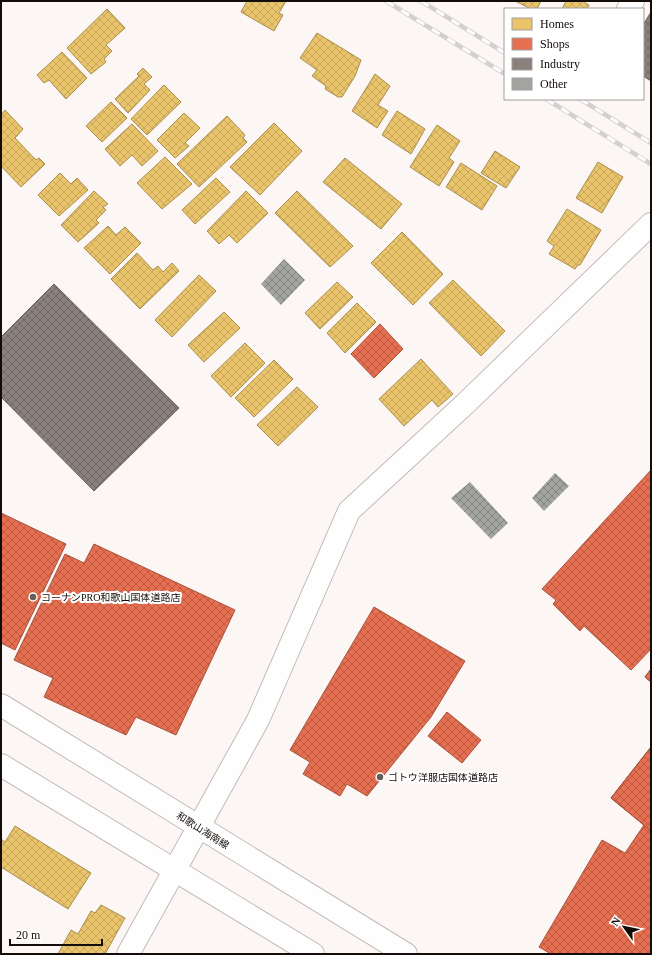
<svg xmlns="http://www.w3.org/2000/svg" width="652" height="955" viewBox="0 0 652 955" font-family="'Times New Roman','Noto Sans JP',serif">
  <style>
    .homes { fill: url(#homes-cross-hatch); stroke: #a98d4d }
    .shops { fill: url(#shops-cross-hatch); stroke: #a7513b }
    .industry { fill: url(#industry-cross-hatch); stroke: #665e5a }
    .building { fill: url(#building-cross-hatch) }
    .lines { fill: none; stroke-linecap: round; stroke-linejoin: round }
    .minor-casing { stroke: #c1bab8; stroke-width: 24 }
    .secondary-casing { stroke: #c1bab8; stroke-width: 24 }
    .minor { stroke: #fffefe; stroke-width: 22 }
    .secondary { stroke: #fffefe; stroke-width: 22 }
    .rail-casing { stroke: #d2d0d0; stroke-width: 4.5 }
    .rail { stroke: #fff; stroke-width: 3; stroke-dasharray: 9; stroke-linecap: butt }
    .poi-dot { fill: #655e5c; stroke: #fff; stroke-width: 1.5 }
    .labels { text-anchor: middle; stroke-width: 4; stroke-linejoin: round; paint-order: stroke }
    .poi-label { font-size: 10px; fill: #130c09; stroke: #fff; text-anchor: start }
    .street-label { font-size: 10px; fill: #130c09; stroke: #fff }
  </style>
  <defs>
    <pattern id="homes-cross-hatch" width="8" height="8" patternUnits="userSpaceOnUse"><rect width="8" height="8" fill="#e9c46a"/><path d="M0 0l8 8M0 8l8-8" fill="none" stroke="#c7a75b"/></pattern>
    <pattern id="shops-cross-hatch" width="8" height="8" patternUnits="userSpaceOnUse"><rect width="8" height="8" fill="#e76f51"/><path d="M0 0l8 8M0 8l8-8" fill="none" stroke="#ba5a41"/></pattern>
    <pattern id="industry-cross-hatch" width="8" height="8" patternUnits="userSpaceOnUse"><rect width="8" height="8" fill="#8a817c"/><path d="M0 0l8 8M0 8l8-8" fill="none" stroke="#706864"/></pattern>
    <pattern id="building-cross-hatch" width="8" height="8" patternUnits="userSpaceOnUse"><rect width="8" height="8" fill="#a2a4a2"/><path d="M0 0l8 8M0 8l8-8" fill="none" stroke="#838482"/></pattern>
  </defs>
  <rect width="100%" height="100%" fill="#fcf7f5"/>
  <!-- homes -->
  <path class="homes" d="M247,1h39l-7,12 4,2 -9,16 -33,-19z
    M515,1h26l-4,8h-6z
    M566,1h16l7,4 -2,4h-25z
    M107,9l18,19 -19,17 6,6 -8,8 2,3 -15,12 -24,-26z
    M317,33l44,27 -6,16 -13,21h-4l-13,-8 1,-3 -14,-10 5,-6 -17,-12z
    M62,52l25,26 -21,21 -17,-19 -5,3 -7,-8z
    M143,68l9,9 -8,7 6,6 -22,23 -13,-14 24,-23 -2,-2z
    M375,74l15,12 -12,19 10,6 -11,17 -25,-17z
    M164,85l17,17 -34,33 -16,-16z
    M111,102l16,16 -25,24 -16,-16z
    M5,110l18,19 -8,9 21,22 3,-2 6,6 -24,23 -20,-21v-51z
    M397,111l28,18 -14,25 -29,-19z
    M184,113l16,15 -15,15 4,3 -14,12 -18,-18z
    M227,116l18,19 -2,3 4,4 -48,45 -22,-23z
    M274,123l28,28 -42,44 -30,-28z
    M132,124l26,27 -16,15 -10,-11 -12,11 -15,-17z
    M437,125l23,16 -11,17 5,4 -15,24 -29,-19z
    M495,151l25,16 -14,21 -25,-15z
    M165,157l27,27 -30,25 -25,-26z
    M345,158l57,46 -21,25 -58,-47z
    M598,162l25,15 -21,36 -26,-15z
    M461,163l36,23 -15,24 -36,-23z
    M60,173l11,11 6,-6 11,12 -29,26 -21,-21z
    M216,178l14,14 -35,32 -13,-14z
    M94,191l14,13 -5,3 3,3 -10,10 3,3 -21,19 -17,-17z
    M246,191l22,22 -31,30 -8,-8 -10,9 -12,-13z
    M297,191l56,55 -23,21 -55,-54z
    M567,209l34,21 -21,35h-2l-3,4 -26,-15 5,-8 -7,-5z
    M108,226l8,9 9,-8 16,16 -31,31 -26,-26z
    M402,232l41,42 -30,31 -42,-42z
    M137,253l16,17 5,-4 5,6 9,-9 7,8 -39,38 -29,-30z
    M199,275l17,16 -44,46 -17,-17z
    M453,280l52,51 -24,25 -52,-53z
    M337,282l16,15 -33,32 -15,-16z
    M357,303l19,19 -31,31 -18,-20z
    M224,312l16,16 -36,34 -16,-17z
    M245,343l20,20 -34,34 -20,-21z
    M421,359l32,35 -15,13 -6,-7 -28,26 -25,-27z
    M274,360l19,19 -39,38 -19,-19z
    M297,387l21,20 -40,39 -21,-21z
    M15,826l76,47 -23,36 -67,-42v-28l4,3z
    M101,905l24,13 -20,36h-47l13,-24 7,4 13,-23 4,2z"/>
  <!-- shops -->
  <path class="shops" d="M380,324l23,25 -29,29 -23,-24z
    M651,470v179l-20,21 -47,-44 -4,5 -27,-27 3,-4 -14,-11z
    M1,513l65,31 -51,106 -14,-7z
    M94,544l141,66 -59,125 -40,-18 -10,18 -82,-38 9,-19 -39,-18 51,-106 19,9z
    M374,607l91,54 -34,56 -64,79 -20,-12 -7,12 -37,-22 7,-12 -20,-12z
    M651,669v13l-6,-5z
    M651,669v13l-6,-5z
    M447,712l34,28 -19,23 -34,-27z
    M651,747v207h-100l-12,-7 63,-107 23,13 19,-28 -33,-27z
    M651,747v84l-40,-33z"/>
  <!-- industry -->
  <path class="industry" d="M651,12v69l-8,-5v-51z
    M54,284l125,124 -85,83 -93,-94v-60z"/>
  <!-- building -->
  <path class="building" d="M284,259l21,21 -24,25 -20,-21z
    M555,473l14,13 -25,25 -12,-13z
    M470,482l38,41 -17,16 -40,-41z"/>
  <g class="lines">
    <!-- minor casing -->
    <g class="minor-casing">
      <path id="minor" d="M628,9l5,-8
        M128,954l130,-234 91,-209 116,-107 186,-180"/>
    </g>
    <!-- secondary casing -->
    <g class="secondary-casing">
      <path id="secondary" d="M1,705l405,249
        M1,765l312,189"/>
    </g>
    <!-- minor -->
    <use href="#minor" class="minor"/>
    <!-- secondary -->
    <use href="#secondary" class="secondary"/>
    <!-- rail casing -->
    <g class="rail-casing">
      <path id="rail" d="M386,1l119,73
        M421,1l84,52
        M546,99l105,65
        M580,99l71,44"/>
    </g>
    <!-- rail -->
    <use href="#rail" class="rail"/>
  </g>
  <!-- markers -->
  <g class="poi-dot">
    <circle cx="33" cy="597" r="4"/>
    <circle cx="380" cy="777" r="4"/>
  </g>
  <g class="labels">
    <!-- poi labels -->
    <g class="poi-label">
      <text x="41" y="601">コーナンPRO和歌山国体道路店</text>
      <text x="388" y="781">ゴトウ洋服店国体道路店</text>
    </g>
    <!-- street labels -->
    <g class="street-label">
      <text transform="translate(203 830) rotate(32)" y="4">和歌山海南線</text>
    </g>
  </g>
  <!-- border -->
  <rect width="652" height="955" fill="none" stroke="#130c09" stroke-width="4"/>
  <!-- legend -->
  <rect x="504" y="8" width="140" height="92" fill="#ffffff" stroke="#a19e9d"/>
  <rect x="512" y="18" width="20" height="12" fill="#e9c46a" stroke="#a19e9d"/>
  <text x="540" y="28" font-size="12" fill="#130c09">Homes</text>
  <rect x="512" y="38" width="20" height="12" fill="#e76f51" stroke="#a19e9d"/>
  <text x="540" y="48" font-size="12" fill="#130c09">Shops</text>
  <rect x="512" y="58" width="20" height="12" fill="#8a817c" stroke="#a19e9d"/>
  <text x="540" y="68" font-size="12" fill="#130c09">Industry</text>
  <rect x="512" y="78" width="20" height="12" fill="#a2a4a2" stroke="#a19e9d"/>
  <text x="540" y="88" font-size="12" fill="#130c09">Other</text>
  <!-- north arrow -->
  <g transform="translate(624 927) rotate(303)" stroke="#ffffff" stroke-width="3" paint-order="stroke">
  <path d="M0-3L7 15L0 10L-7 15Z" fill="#130c09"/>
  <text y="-6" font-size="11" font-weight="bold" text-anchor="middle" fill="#130c09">N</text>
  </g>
  <!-- scale -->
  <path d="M10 939v6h92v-6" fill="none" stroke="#130c09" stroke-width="2"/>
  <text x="16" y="939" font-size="12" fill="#130c09" stroke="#ffffff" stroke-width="3" paint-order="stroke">20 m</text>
</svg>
